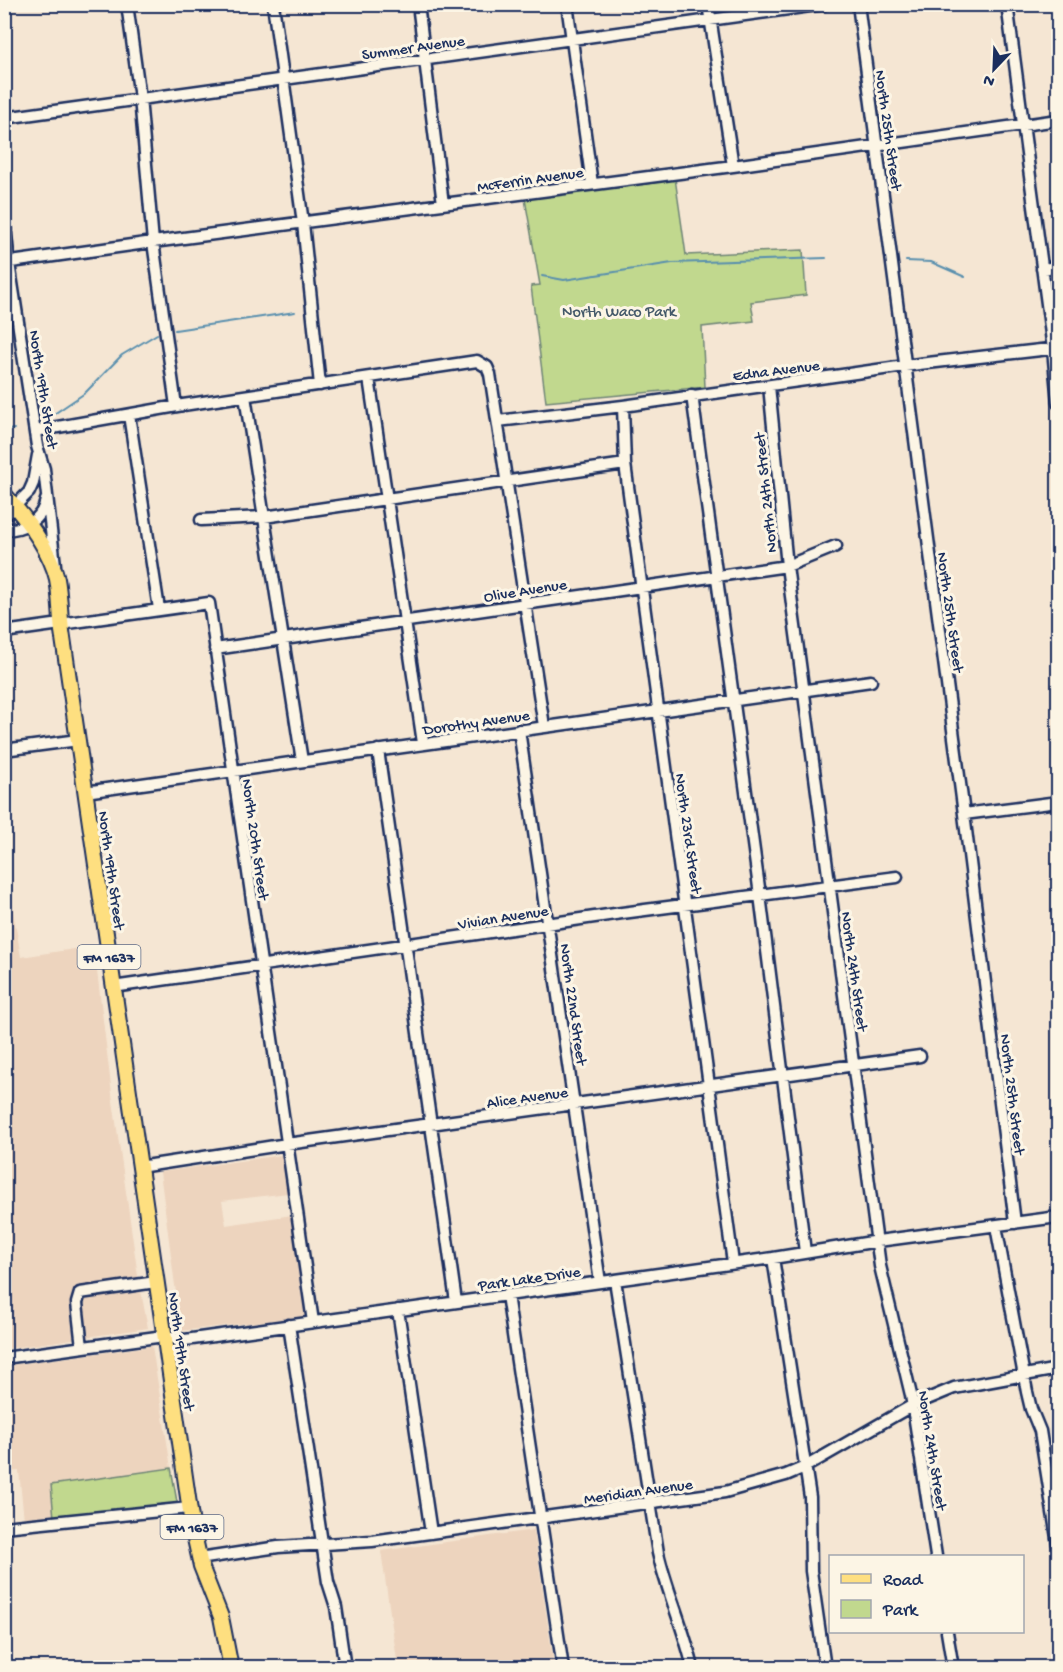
<svg xmlns="http://www.w3.org/2000/svg" width="1063" height="1672" viewBox="0 0 1063 1672" font-family="'Gochi Hand',sans-serif">
  <style>
    .built { fill: #edd4be }
    .green { fill: #c1d88e; stroke: #6e8476; stroke-width: 1.5 }
    .lines { fill: none; stroke-linecap: round; stroke-linejoin: round }
    .stream { stroke: #598fae; stroke-width: 2 }
    .minor-casing { stroke: #1b2f5e; stroke-width: 15 }
    .major-casing { stroke: #1b2f5e; stroke-width: 18 }
    .minor { stroke: #fcf5e5; stroke-width: 10 }
    .major { stroke: #fedf80; stroke-width: 14 }
    .labels { text-anchor: middle; stroke-width: 6; stroke-linejoin: round; paint-order: stroke }
    .shield { fill: #fcf5e5; stroke: #5e6a86; stroke-width: 1.5 }
    .shield-label { font-size: 15px; font-weight: bold; fill: #1b2f5e }
    .street-label { font-size: 16px; fill: #1b2f5e; stroke: #fcf5e5 }
    .park-label { font-size: 16px; fill: #44596a; stroke: #fcf5e5 }
  </style>
  <rect width="100%" height="100%" fill="#f5e6d3"/>
  <filter id="ink" filterUnits="userSpaceOnUse"><feTurbulence type="fractalNoise" baseFrequency=".0167" numOctaves="2"/><feDisplacementMap in="SourceGraphic" scale="12" xChannelSelector="R" yChannelSelector="G"/><feConvolveMatrix kernelMatrix="1 2 1 2 8 2 1 2 1" color-interpolation-filters="sRGB"/></filter>
  <g filter="url(#ink)">
    <!-- built -->
    <path class="built" d="M4,859l17,98 73,-11 18,148 26,182 10,52 -143,21z
      M282,1155l6,38 -66,8 4,24 66,-10 15,101 -126,15 -21,-159z
      M152,1346l19,122 -120,17 3,33 -30,2 -5,-49 -14,1 -1,-106z
      M534,1530l20,137h-156l-17,-116z"/>
    <!-- green -->
    <path class="green" d="M675,178l11,77 117,-5 3,45 -55,7 3,19 -52,6 3,60 -159,15 -15,-116 9,-1 -15,-86z
      M171,1468l6,34 -3,3 -120,13 -3,-33z"/>
    <g class="lines">
      <!-- stream -->
      <path class="stream" d="M906,261l25,1 34,15
        M542,276l22,4 108,-17 154,-5
        M175,330l120,-18
        M54,414l31,-21 37,-38 35,-21
        M4,431l10,-2"/>
      <!-- minor casing -->
      <g class="minor-casing">
        <path id="minor" d="M127,4l13,94 13,144 23,164
          M273,4l30,219 17,162
          M418,4l25,200
          M567,4l25,180
          M708,4l25,162
          M858,4l106,810 51,409
          M1007,4l46,345 5,54
          M4,118l821,-114
          M4,215l5,48 28,183 7,23 11,96
          M4,263l149,-21 580,-76 325,-46
          M1042,269l16,-2
          M369,378l54,365
          M769,386l18,180 93,700 31,129 25,161
          M692,395l68,500 45,357
          M245,396l57,365
          M623,406l2,58 108,799
          M129,415l30,194
          M498,421l125,-15 296,-42 139,-16
          M35,431l148,-26 294,-44 10,6 3,7 54,352
          M4,517l25,-25 4,-9 5,-28
          M201,520l63,-3 361,-53
          M4,530c20,-1 38,-9 42,-30
          M4,632l205,-29 104,719
          M215,649l572,-83 49,-20
          M519,730l81,552
          M4,750l74,-10
          M378,750l78,552
          M85,792l786,-111
          M964,814l94,-12
          M113,987l509,-74 275,-36
          M139,1167l148,-23 633,-88
          M996,1226l31,166 4,17 9,22 18,113
          M773,1258l37,239 1,74 14,97
          M615,1280l43,273c9,39 26,75 35,115
          M507,1295l56,373
          M398,1310l33,223
          M289,1325l39,257 8,25 9,61
          M82,1347l-5,-44 3,-10 76,-11
          M4,1358l160,-22 21,4 588,-82 105,-17 180,-24
          M4,1527l185,-19
          M199,1559l79,-12 94,-6 353,-49 61,-17 19,-8 108,-62 41,-17 104,-19
          M947,1632l6,36"/>
      </g>
      <!-- major casing -->
      <g class="major-casing">
        <path id="major" d="M4,494c20,22 46,55 53,85 3,16 3,35 5,52l130,894 9,41 20,51 10,51"/>
      </g>
      <!-- minor -->
      <use href="#minor" class="minor"/>
      <!-- major -->
      <use href="#major" class="major"/>
    </g>
  </g>
  <g class="labels">
    <!-- shield labels -->
    <g class="shield">
      <rect x="77.5" y="945" width="63" height="24" rx="4.5"/>
      <rect x="160.5" y="1515" width="63" height="24" rx="4.5"/>
    </g>
    <g class="shield-label">
      <text x="109" y="962">FM 1637</text>
      <text x="192" y="1532">FM 1637</text>
    </g>
    <!-- street labels -->
    <g class="street-label">
      <text transform="translate(413 46) rotate(-8)" y="6">Summer Avenue</text>
      <text transform="translate(890 130) rotate(82)" y="6">North 25th Street</text>
      <text transform="translate(530 178) rotate(-8)" y="6">McFerrin Avenue</text>
      <text transform="translate(776 369) rotate(-7)" y="6">Edna Avenue</text>
      <text transform="translate(45 389) rotate(81)" y="6">North 19th Street</text>
      <text transform="translate(764 493) rotate(-96)" y="6">North 24th Street</text>
      <text transform="translate(525 589) rotate(-9)" y="6">Olive Avenue</text>
      <text transform="translate(952 612) rotate(82)" y="6">North 25th Street</text>
      <text transform="translate(476 721) rotate(-8)" y="6">Dorothy Avenue</text>
      <text transform="translate(690 833) rotate(82)" y="6">North 23rd Street</text>
      <text transform="translate(257 839) rotate(82)" y="6">North 20th Street</text>
      <text transform="translate(113 870) rotate(82)" y="6">North 19th Street</text>
      <text transform="translate(503 916) rotate(-9)" y="6">Vivian Avenue</text>
      <text transform="translate(856 971) rotate(82)" y="6">North 24th Street</text>
      <text transform="translate(575 1004) rotate(82)" y="6">North 22nd Street</text>
      <text transform="translate(1014 1094) rotate(83)" y="6">North 25th Street</text>
      <text transform="translate(527 1096) rotate(-8)" y="6">Alice Avenue</text>
      <text transform="translate(529 1277) rotate(-8)" y="6">Park Lake Drive</text>
      <text transform="translate(183 1351) rotate(82)" y="6">North 19th Street</text>
      <text transform="translate(934 1450) rotate(81)" y="6">North 24th Street</text>
      <text transform="translate(638 1490) rotate(-8)" y="6">Meridian Avenue</text>
    </g>
    <!-- park labels -->
    <g class="park-label">
      <text x="619" y="316">North Waco Park</text>
    </g>
  </g>
  <!-- margin -->
  <rect width="1063" height="1672" fill="none" stroke="#fcf5e5" stroke-width="24"/>
  <rect x="12" y="12" width="1039" height="1648" fill="none" stroke="#1b2f5e" stroke-width="2" filter="url(#ink)"/>
  <!-- legend -->
  <rect x="829" y="1555" width="195" height="78" fill="#fcf5e5" stroke="#a2a6af" stroke-width="1.5"/>
  <rect x="841" y="1574" width="30" height="9" fill="#fedf80" stroke="#a2a6af" stroke-width="1.5"/>
  <text x="883" y="1585" font-size="18" fill="#1b2f5e">Road</text>
  <rect x="841" y="1600" width="30" height="18" fill="#c1d88e" stroke="#a2a6af" stroke-width="1.5"/>
  <text x="883" y="1615" font-size="18" fill="#1b2f5e">Park</text>
  <!-- north arrow -->
  <g transform="translate(994 69) rotate(203)" stroke="#fcf5e5" stroke-width="4.5" paint-order="stroke">
  <path d="M0-4.5L10 22L0 15L-10 22Z" fill="#1b2f5e"/>
  <text y="-9" font-size="16" font-weight="bold" text-anchor="middle" fill="#1b2f5e">N</text>
  </g>
</svg>
